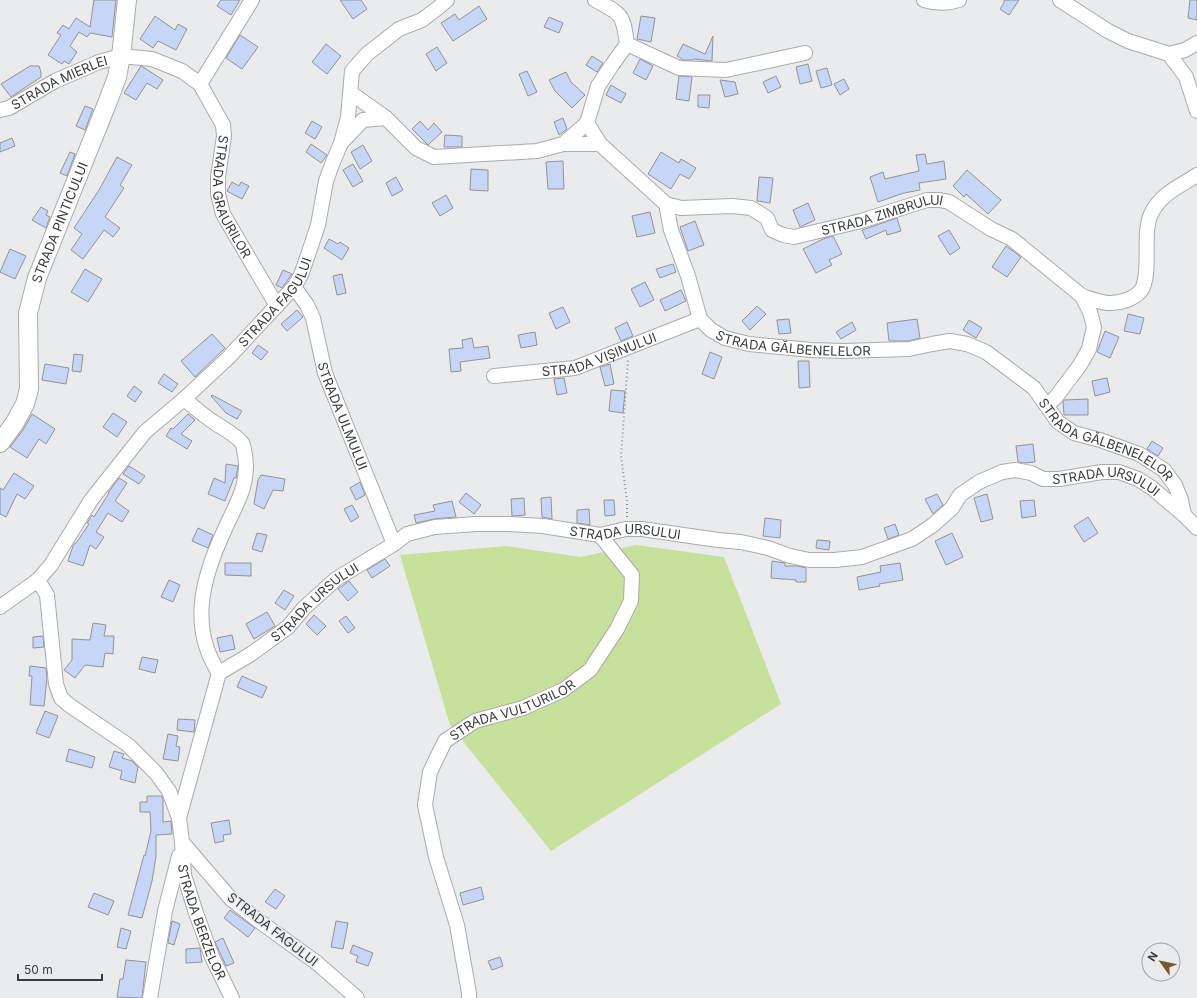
<svg xmlns="http://www.w3.org/2000/svg" width="1197" height="998" viewBox="0 0 1197 998" font-family="Inter,sans-serif">
  <style>
    .green { fill: #c7e09b }
    .building { fill: #c7d6f7; stroke: #929394 }
    .lines { fill: none; stroke-linecap: round; stroke-linejoin: round }
    .minor-casing { stroke: #aaabac; stroke-width: 16 }
    .major-casing { stroke: #aaabac; stroke-width: 20 }
    .path { stroke: #8e8f91; stroke-width: 2; stroke-dasharray: 1 3; stroke-linecap: butt }
    .minor { stroke: #fff; stroke-width: 14 }
    .major { stroke: #fff; stroke-width: 18 }
    .labels { text-anchor: middle; stroke-width: 3.5; stroke-linejoin: round; paint-order: stroke }
    .street-label { font-size: 13px; fill: #3a3b3c; stroke: #eaebed }
  </style>
  <rect width="100%" height="100%" fill="#eaebed"/>
  <!-- green -->
  <path class="green" d="M636,545l88,12 57,147 -230,147 -101,-126 -50,-170 107,-9 74,11z"/>
  <!-- building -->
  <path class="building" d="M94,0h22l-4,37 -22,-4 -3,4 -8,-5 -9,14 7,6 -8,12 -5,-3 -2,3 -14,-9 13,-20 -4,-2 6,-8 6,4 7,-11 14,9z
    M221,0h19l-9,15 -14,-9z
    M340,0h21l6,9 -14,10z
    M1004,0h15l-10,15 -9,-6 4,-6z
    M1190,0h7v20l-9,-2z
    M479,6l8,13 -34,22 -12,-18 14,-9 4,6z
    M155,16l20,14 3,-6 9,5 -11,21 -18,-9 -5,7 -13,-9z
    M641,16l14,2 -4,24 -14,-3z
    M549,17l14,6 -4,10 -15,-6z
    M240,35l18,12 -16,22 -16,-11z
    M713,36l-1,25 -18,-2v1h-11l-6,-4 6,-12 22,10z
    M326,44l15,12 -14,18 -15,-12z
    M437,47l10,16 -11,8 -10,-17z
    M592,56l11,7 -6,9 -11,-7z
    M640,59l13,7 -7,14 -13,-7z
    M808,64l4,17 -12,3 -4,-17z
    M30,66h9l2,6v5l-30,20 -10,-13z
    M141,66l2,1 20,13 -6,9 -10,-6 -11,17 -12,-7z
    M827,68l5,17 -11,3 -5,-17z
    M527,71l10,21 -9,4 -9,-22z
    M566,72l5,10 14,13 -13,13 -17,-17 -6,-11z
    M679,76l13,1 -3,24 -13,-2z
    M776,76l5,11 -13,6 -5,-11z
    M844,79l5,10 -9,6 -6,-11z
    M720,80l15,2 3,12 -13,3z
    M611,85l15,9 -5,9 -15,-8z
    M698,95h12l-1,13 -11,-1z
    M85,106l8,3 -8,21 -9,-4z
    M563,118l4,11 -8,6 -5,-13z
    M312,121l10,6 -7,12 -10,-6z
    M420,121l8,9 6,-7 8,9 -14,13 -16,-16z
    M445,135l17,1v11h-18z
    M12,138l3,8 -15,6v-9z
    M311,144l16,11 -6,8 -15,-11z
    M363,145l9,16 -12,8 -9,-17z
    M70,152l5,2 -8,22 -7,-3z
    M661,152l18,11 2,-4 15,9 -7,11 -9,-5 -9,15 -23,-15z
    M925,154l2,10 17,-3 2,18 -27,4 1,7 -16,3 -26,9 -8,-25 13,-5 2,7 34,-8 -3,-16z
    M117,157l15,8 -12,20 4,3 -19,29 15,11 -7,9 -9,-7 -21,29 -12,-9 11,-16 -8,-6 25,-38z
    M563,161l1,28h-16l-2,-27z
    M353,164l10,17 -10,6 -10,-17z
    M471,169l17,1v21l-18,-1z
    M967,170l34,30 -13,14 -22,-20 -2,3 -11,-11z
    M396,177l7,13 -11,6 -6,-13z
    M759,177l14,1 -3,25 -13,-2z
    M232,182l7,4 2,-4 8,4 -7,13 -15,-8z
    M446,195l7,13 -13,8 -8,-13z
    M808,203l7,17 -15,7 -7,-17z
    M41,207l7,4 -2,4 4,2 -4,11 -14,-8z
    M650,212l5,21 -18,4 -5,-21z
    M897,218l4,13 -14,4 -1,-5 -20,9 -4,-9z
    M695,221l9,24 -16,6 -8,-24z
    M949,230l11,18 -10,7 -12,-19z
    M833,236l9,18 -13,6 3,5 -16,8 -13,-24 20,-10z
    M329,239l9,5 2,-2 9,6 -7,12 -18,-12z
    M1006,246l15,11 -14,20 -15,-10z
    M10,249l16,7 -11,23 -15,-7z
    M673,264l3,8 -16,6 -4,-9z
    M85,269l17,10 -14,23 -17,-10z
    M283,270l9,4 -10,14 -6,-3z
    M342,274l4,19 -9,2 -4,-19z
    M645,282l9,18 -14,7 -9,-18z
    M681,290l5,11 -21,10 -5,-11z
    M757,306l9,8 -16,16 -8,-9z
    M563,307l7,15 -14,7 -7,-16z
    M297,310l6,7 -16,14 -6,-7z
    M1128,314l16,4 -4,16 -16,-3z
    M789,319l2,14 -12,1 -2,-14z
    M917,319l3,19 -12,3h-19l-2,-18z
    M969,320l13,8 -6,10 -13,-8z
    M627,322l6,14 -12,5 -6,-13z
    M852,322l4,8 -15,9 -5,-7z
    M1105,331l14,6 -9,21 -13,-6z
    M535,332l2,13 -16,3 -3,-13z
    M212,334l13,14 -30,29 -14,-16z
    M472,338l2,10 14,-2 2,12 -30,4 1,9 -10,1 -2,-23 14,-1 -1,-8z
    M258,345l10,7 -7,8 -9,-7z
    M710,352l12,5 -8,22 -12,-5z
    M74,354l9,1 -2,17 -9,-1z
    M798,361h11l1,26 -11,1z
    M45,364l24,4 -3,16 -24,-4z
    M610,364l4,20 -9,2 -5,-19z
    M164,374l14,10 -6,8 -14,-9z
    M564,378l3,15 -10,2 -3,-16z
    M1107,378l3,14 -15,4 -3,-15z
    M134,386l8,6 -7,10 -8,-6z
    M611,390l14,1 -2,22 -14,-2z
    M212,395l30,16 -5,8 -11,-6 -15,-17z
    M1088,399v16h-24l-1,-13 1,-2z
    M113,413l14,9 -10,15 -14,-10z
    M32,414l23,15 -9,15 -7,-5 -12,19 -17,-11 13,-17z
    M188,414l7,6 -14,14 11,7 -5,8 -21,-13 5,-8 2,1z
    M1152,441l11,7 -5,8 -11,-7z
    M1033,444l2,18 -11,1 -6,-1 -2,-16z
    M226,464l12,2 -2,12h-2l-9,23 -17,-7 6,-16 11,5z
    M129,466l16,10 -6,8 -16,-10z
    M14,473l20,13 -9,13 -8,-5 -11,23 -6,-3v-26l3,2z
    M261,475l24,4 -2,12 -10,-1 -9,19 -10,-5 4,-24z
    M119,478l8,5 -12,18 14,10 -7,11 -14,-9 -12,19 8,5 -8,12 -6,-4 -7,21 -15,-5 5,-15 2,-3h1l13,-19 -2,-1 5,-8 2,2 15,-24h-1z
    M360,482l5,13 -9,5 -6,-12z
    M466,493l15,12 -7,9 -15,-12z
    M937,494l6,11 -10,9 -8,-15z
    M987,494l6,25 -12,3 -7,-24z
    M551,497l1,22 -10,-2 -1,-19z
    M524,498l1,17 -13,1 -1,-17z
    M604,500h10l1,15 -10,1z
    M1034,500l2,16 -14,2 -2,-17z
    M452,501l4,16 -22,2 -18,4 -2,-8 21,-4 -2,-6z
    M352,505l7,12 -8,5 -7,-13z
    M589,509l1,16 -13,-2v-13z
    M1088,517l10,16 -14,9 -10,-16z
    M765,518l16,2 -1,18 -17,-2z
    M895,524l4,11 -11,4 -4,-11z
    M198,528l15,7 -5,13 -16,-7z
    M257,533l10,2 -5,17 -10,-3z
    M952,533l11,24 -17,8 -11,-24z
    M817,540l13,1 -1,9 -13,-2z
    M385,559l5,7 -18,12 -5,-8z
    M772,561l13,2v3h13l8,2v14h-10v-2l-25,-2z
    M225,563h26v13l-26,-1z
    M900,563l3,17 -24,4 1,2 -21,4 -2,-13 24,-5 -1,-6z
    M169,580l11,5 -7,17 -12,-5z
    M349,581l9,11 -10,9 -10,-12z
    M284,590l10,6 -9,14 -10,-7z
    M267,612l8,14 -21,13 -8,-15z
    M314,615l12,11 -9,9 -11,-11z
    M346,616l9,12 -7,5 -9,-12z
    M93,623l13,2 -2,11h10l-1,18 -8,-1 -2,14 -18,-2 -10,13 -11,-8 8,-10v-21l18,1z
    M232,635l3,14 -15,3 -3,-14z
    M43,636l1,11 -11,1v-11z
    M142,657l16,3 -3,13 -16,-4z
    M30,666l16,2 1,10 -3,28 -14,-1 2,-29h-3z
    M242,676l25,11 -5,11 -25,-11z
    M45,711l13,5 -9,22 -13,-5z
    M178,719l17,1 -1,12 -17,-2z
    M168,734l10,2 -2,10 4,1 -2,14 -15,-2z
    M69,749l26,8 -3,11 -26,-7z
    M114,751l10,3 -2,4 10,3 6,6 -3,16 -15,-4 2,-8 -13,-4z
    M147,796h15l1,4v22l8,-1 1,13 -16,1v22l-4,24 -10,37 -14,-3 16,-60 1,1 6,-25 -1,-19h-10v-10h7z
    M229,820l2,14 -8,1 1,6 -9,2 -4,-20z
    M481,887l3,12 -21,6 -3,-12z
    M275,889l10,7 -9,13 -11,-7z
    M94,893l20,8 -6,14 -20,-8z
    M230,910l25,18 -7,9 -24,-19z
    M172,921l8,3 -6,21 -6,-2z
    M336,921l12,2 -5,26 -12,-2z
    M121,928l10,3 -5,18 -9,-2z
    M223,938l11,25 -8,3 -11,-24z
    M353,945l20,8 -5,13 -12,-4 2,-6 -8,-3z
    M200,948l2,14 -16,1v-14z
    M500,957l3,9 -11,4 -4,-9z
    M126,960l20,2 -4,36 -25,-1 3,-18h3z"/>
  <g class="lines">
    <!-- minor casing -->
    <g class="minor-casing">
      <g id="minor">
        <path id="s1" d="M595,0c27,14 28,14 32,44l-15,21 -14,21 -11,37 13,21 66,60 5,26 17,46 12,43 11,11 14,8 24,6 62,6 32,1 66,-2 23,-5 18,-3 17,3 19,8 48,36 24,34 16,11 26,7 39,14 25,16 11,15 6,15 3,15 13,13"/>
        <path d="M924,0c13,4 23,4 35,0"/>
        <path d="M1060,0l48,31 20,10 41,13 17,23 11,34"/>
        <path d="M627,44l52,24 22,1 25,1 79,-17"/>
        <path d="M1169,54l16,-4 12,-7"/>
        <path d="M200,84l52,-84"/>
        <path d="M351,93l35,25 30,30 18,9 103,-6 26,-7h37"/>
        <path id="s2" d="M0,110l9,-2 46,-27 44,-19 22,-6 31,3 30,12 18,13 23,41 1,11 -6,41v17l5,20 54,92"/>
        <path d="M342,142l21,-22 23,-2"/>
        <path d="M563,144l24,-21"/>
        <path id="s3" d="M666,204l15,4 51,-2 19,2 16,10 5,12 11,5 11,2 67,-16 66,-21h13l9,2 42,27 21,10 70,57 8,16 4,15 -5,22 -9,16 -24,32 -9,9"/>
        <path id="s4" d="M294,287l13,18 6,13 12,55 69,171"/>
        <path d="M1082,296c18,6 26,10 45,4 5,-2 14,-7 16,-13 8,-20 -1,-53 8,-73 10,-21 28,-27 46,-39"/>
        <path id="s5" d="M494,376l81,-8 125,-49"/>
        <path d="M184,399c10,8 20,17 31,24 9,6 20,11 27,20 2,3 2,8 3,12 5,29 -9,49 -20,74 -22,47 -37,97 -6,144"/>
        <path d="M0,607l38,-27"/>
        <path id="s6" d="M179,818l40,-145 32,-19 37,-27 16,-19 32,-29 58,-35 13,-10 28,-7 41,-3h33l34,2 57,9 26,-6h16l76,11 23,2 27,6 22,8 19,4h26l27,-3 50,-18 21,-14 19,-17 8,-13 19,-13 23,-10 13,-2 16,3 12,6h16l43,-7h17l19,7 14,9 32,27"/>
        <path id="s7" d="M182,842l2,33 12,38 16,44 20,41"/>
        <path d="M150,998l15,-87 14,-55"/>
        <path id="s8" d="M357,998l-40,-35 -58,-42 -28,-22 -49,-57 -3,-24 -10,-27 -13,-18 -28,-28 -59,-40 -8,-7 -5,-14 -9,-89 -9,-15 13,-15 40,-65 54,-68 39,-33 44,-41 66,-71 7,-12 9,-26 8,-24 8,-44 7,-19 8,-19 7,-26 4,-46 15,-17 32,-25 23,-9 17,-13 8,-7"/>
        <path id="s9" d="M469,998v-5l-12,-68 -21,-68 -11,-52 5,-33 15,-31 30,-20 48,-13 40,-18 27,-20 27,-41 14,-28 1,-26 -32,-40"/>
      </g>
    </g>
    <!-- major casing -->
    <g class="major-casing">
      <g id="major">
        <path id="s10" d="M0,443l14,-19 11,-20 4,-15 -1,-76 9,-35 71,-177 9,-24 4,-21 6,-56"/>
      </g>
    </g>
    <!-- path -->
    <path class="path" d="M627,517v-16l-6,-45 7,-96"/>
    <!-- minor -->
    <use href="#minor" class="minor"/>
    <!-- major -->
    <use href="#major" class="major"/>
  </g>
  <g class="labels">
    <!-- street labels -->
    <g class="street-label">
      <text dy="5" stroke="none"><textPath href="#s2" startOffset="66">STRADA MIERLEI</textPath></text>
      <text dy="5" stroke="none"><textPath href="#s2" startOffset="341">STRADA GRAURILOR</textPath></text>
      <text dy="5" stroke="none"><textPath href="#s3" startOffset="232">STRADA ZIMBRULUI</textPath></text>
      <text dy="5" stroke="none"><textPath href="#s10" startOffset="234">STRADA PINTICULUI</textPath></text>
      <text dy="5" stroke="none"><textPath href="#s8" startOffset="922">STRADA FAGULUI</textPath></text>
      <text dy="5" stroke="none"><textPath href="#s1" startOffset="483">STRADA GĂLBENELELOR</textPath></text>
      <text dy="5" stroke="none"><textPath href="#s5" startOffset="108">STRADA VIȘINULUI</textPath></text>
      <text dy="5" stroke="none"><textPath href="#s4" startOffset="139">STRADA ULMULUI</textPath></text>
      <text dy="5" stroke="none"><textPath href="#s1" startOffset="831">STRADA GĂLBENELELOR</textPath></text>
      <text dy="5" stroke="none"><textPath href="#s6" startOffset="1122">STRADA URSULUI</textPath></text>
      <text dy="5" stroke="none"><textPath href="#s6" startOffset="606">STRADA URSULUI</textPath></text>
      <text dy="5" stroke="none"><textPath href="#s6" startOffset="270">STRADA URSULUI</textPath></text>
      <text dy="5" stroke="none"><textPath href="#s9" startOffset="341">STRADA VULTURILOR</textPath></text>
      <text dy="5" stroke="none"><textPath href="#s7" startOffset="83">STRADA BERZELOR</textPath></text>
      <text transform="translate(273 929) rotate(38)" y="5">STRADA FAGULUI</text>
    </g>
  </g>
  <!-- north arrow -->
  <g transform="translate(1161 962) rotate(303)"><circle r="19" fill="#eaebed" stroke="#a4a5a6"/>
  <path d="M0-3L7 15L0 10L-7 15Z" fill="#755a2c"/>
  <text y="-6" font-size="11" font-weight="bold" text-anchor="middle" fill="#3a3b3c">N</text>
  </g>
  <!-- scale -->
  <path d="M18 974v6h84v-6" fill="none" stroke="#3a3b3c" stroke-width="2"/>
  <text x="24" y="974" font-size="12" fill="#3a3b3c" stroke="#eaebed" stroke-width="3" paint-order="stroke">50 m</text>
</svg>
